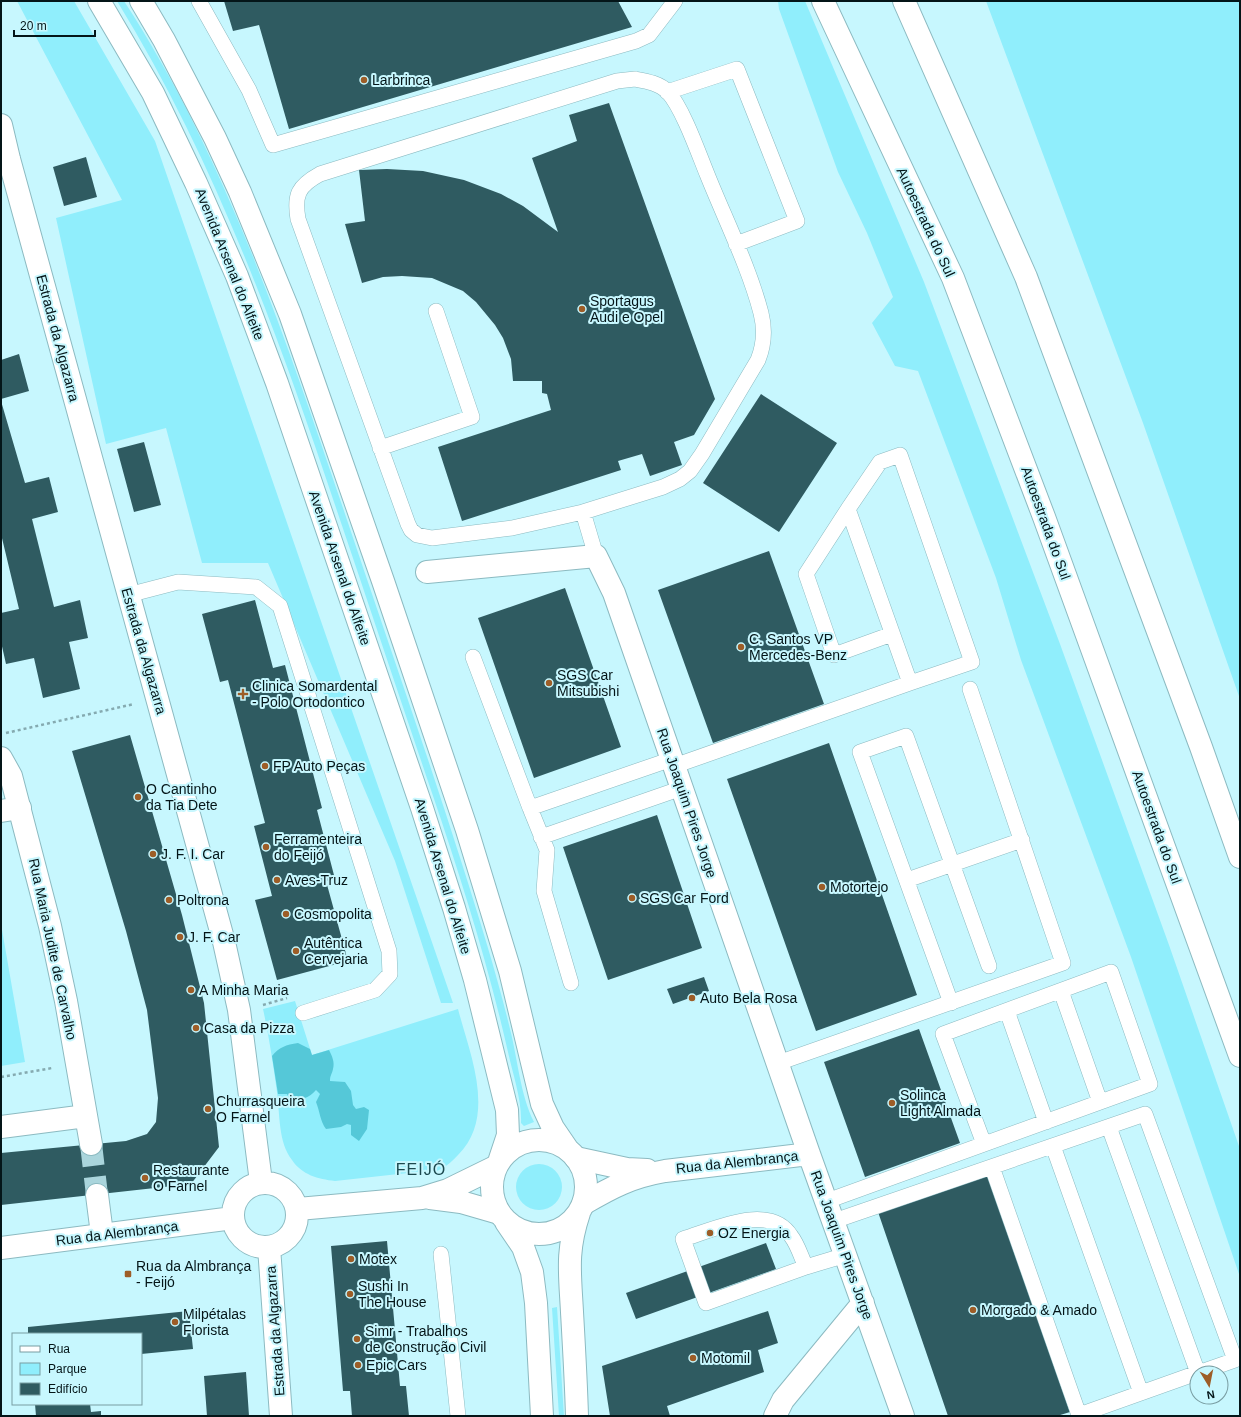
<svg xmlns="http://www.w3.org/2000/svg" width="1241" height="1417" viewBox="0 0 1241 1417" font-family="Helvetica,sans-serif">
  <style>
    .green { fill: #90eefc }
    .forest { fill: #55c8d8 }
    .building { fill: #2f5b61 }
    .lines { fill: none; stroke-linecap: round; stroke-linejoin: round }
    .minor-tunnel { stroke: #aad5dc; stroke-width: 22; stroke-dasharray: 22 11; stroke-linecap: butt }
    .service-casing { stroke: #8cbac1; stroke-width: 16 }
    .pedestrian-casing { stroke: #8cbac1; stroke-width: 24 }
    .minor-casing { stroke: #8cbac1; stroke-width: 24 }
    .secondary-casing { stroke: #8cbac1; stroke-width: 24 }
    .primary-casing { stroke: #8cbac1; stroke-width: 24 }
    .motorway-casing { stroke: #8cbac1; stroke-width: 24 }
    .path { stroke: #85aab0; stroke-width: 2.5; stroke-dasharray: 3 3; stroke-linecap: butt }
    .service { stroke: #fff; stroke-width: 15 }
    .pedestrian { stroke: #fff; stroke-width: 22 }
    .minor { stroke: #fff; stroke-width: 22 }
    .secondary { stroke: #fff; stroke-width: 22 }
    .primary { stroke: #fff; stroke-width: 22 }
    .motorway { stroke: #fff; stroke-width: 22 }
    .poi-dot { fill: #9d5d27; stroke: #c7f7fe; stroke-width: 1.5 }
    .labels { text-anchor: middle; stroke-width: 4; stroke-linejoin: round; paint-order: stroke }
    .poi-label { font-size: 14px; fill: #041518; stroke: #c7f7fe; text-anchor: start }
    .street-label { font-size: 14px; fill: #041518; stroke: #c7f7fe }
    .quarter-label { font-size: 16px; letter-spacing: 1px; fill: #1c494f; stroke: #c7f7fe }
  </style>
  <rect width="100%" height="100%" fill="#c7f7fe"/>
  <!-- green -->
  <path class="green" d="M17,1h57l81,140 298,862h-12l-46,-142 -127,-298h-66l-36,-135 -60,16 -50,-226 66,-18z
    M117,1h7c101,155 160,333 219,507 40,120 82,239 120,359 17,54 34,108 47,162 8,31 10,65 24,93l-10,4 -3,-3c1,-23 -8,-48 -13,-71 -20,-88 -47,-174 -76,-259 -33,-97 -65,-194 -98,-291 -58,-173 -121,-345 -217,-501z
    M778,1h27l119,281 136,362 109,301 71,204v128l-109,-320 -110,-297 -25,-82 -78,-207 -23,-5 -23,-43 21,-26 -26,-64 -29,-61 -59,-163z
    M986,1h254v698l-97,-276z
    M1,924l24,138 -24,4z
    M295,1001l17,54 146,-46c12,46 39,107 0,146 -10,11 -22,19 -37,20l-4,-3 -82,9c-17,-2 -33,-6 -43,-21 -14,-18 -12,-46 -15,-68 -4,-28 -8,-56 -14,-83z
    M516 1187a23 23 0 1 1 46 0a23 23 0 1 1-46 0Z
    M557,1307l7,109h-5l-7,-108z"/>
  <!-- forest -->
  <path class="forest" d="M298,1043l12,6 2,6 17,-5c3,6 6,12 4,19 -1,5 -3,6 -3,12l15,1 6,9 2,14 3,4 8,-2 5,3 -2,19 -8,12 -8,-6v-10l-4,-1 -6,3 -15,2c-6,-8 -6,-17 -10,-27l4,-8 -4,-4c-7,8 -14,10 -26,10l-3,-6h-9l-6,-38c7,-9 14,-11 26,-13z"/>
  <!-- building -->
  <path class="building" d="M224,1h394l14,26 -343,102 -30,-104 -26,6z
    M609,103l106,296 -21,36 -20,7 8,23 -32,11 -8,-22 -24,7 3,9 -159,51 -24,-74 113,-37 -4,-16 -5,-1v-12h-29l-2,-22 -8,-21 -8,-13 -19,-23 -13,-11 -31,-13 -30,-2 -19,1 -21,6 -17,-59 20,-3 -6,-51 28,-1 36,2 41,9 37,14 22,12 35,26 -26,-74 45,-17 -8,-26z
    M86,157l11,40 -33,9 -11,-39z
    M19,354l10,37 -28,8v-39z
    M761,394l76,49 -58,89 -76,-49z
    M1,401l24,82 24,-6 9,35 -26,7 22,88 26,-7 8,38 -19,4 11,47 -37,9 -9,-40 -28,6 -5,-22v-29l18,-4 -18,-75z
    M144,442l17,63 -27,7 -17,-63z
    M769,551l55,153 -111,39 -55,-153z
    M565,588l56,159 -87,31 -56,-160z
    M255,600l18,68 12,-3 37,143 -5,2 18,69 -9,2 22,80 -71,19 -22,-80 17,-4 -18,-70 11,-3 -37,-143 -8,2 -18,-68z
    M130,735l52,180 22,88 15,144 -28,37 -190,21v-52l125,-12 21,-7 9,-12 2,-24 -11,-88 -21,-79 -54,-180z
    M829,743l88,252 -101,36 -89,-252z
    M657,815l45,133 -94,32 -45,-133z
    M704,977l5,14 -36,13 -6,-15z
    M919,1029l41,114 -95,34 -41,-115z
    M987,1171l83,241 -13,4h-109l-71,-207z
    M387,1241l13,145h6l3,30h-57l-2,-25h-7l-12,-145z
    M766,1243l10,26 -140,50 -10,-26z
    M189,1311l4,38 -52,5v-20h-113v-7z
    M768,1311l10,32 -20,7 6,22 -97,34 3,10h-60l-8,-50z
    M246,1372l3,44h-42l-3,-40z
    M35,1404h55l1,8 10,-1v5h-65z"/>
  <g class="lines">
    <!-- minor-tunnel -->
    <path class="minor-tunnel" d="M91,1144l6,51"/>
    <!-- service casing -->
    <g class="service-casing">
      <path id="service" d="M199,1l50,89 24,55 363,-104 13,-6 26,-34
        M635,79c11,2 24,4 33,13 15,17 30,60 39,82 18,45 42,93 54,139 4,16 3,32 -3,47l-56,94 -12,17 -10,8 -17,8 -80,25 -71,16 -80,10 -15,-3 -6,-5 -3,-6 -110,-305c-4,-24 0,-33 22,-45l297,-93z
        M667,92l70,-23 60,152 -61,23
        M380,448l92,-31 -36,-106
        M848,509l32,-47 20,-7 72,207 -62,21
        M583,512l13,44
        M128,595l50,-13 78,5 24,19 109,345 1,23 -15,16 -72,23
        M473,657l57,151 142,-49
        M674,766l236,-83 -62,-174 -42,65 28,81 58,-21
        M530,808l17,42 -3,41 27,92
        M541,837l141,-49
        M907,880l115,-40
        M1061,991l39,111
        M951,1003l-91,-251 46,-16 83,230
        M1007,1011l39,111
        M778,1063l285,-100 -93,-274
        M1109,1127l89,246
        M1053,1146l88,247
        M992,1167l87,248 118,-42
        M827,1201l323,-117 -39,-112 -168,62 41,110
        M834,1221l311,-107 90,246 -37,13
        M441,1254l17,162
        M806,1267c-5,-10 -8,-22 -15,-31 -22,-34 -78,-6 -108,3l23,64 100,-36 40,-12"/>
    </g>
    <!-- pedestrian casing -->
    <g class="pedestrian-casing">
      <path id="pedestrian" d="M1,811l19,-3"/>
    </g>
    <!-- minor casing -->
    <g class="minor-casing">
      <path id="minor" d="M427,572l169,-16 18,37 195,561 94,262
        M1,758l10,18 39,150 16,75 25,143
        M1,1127l85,-11
        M576,1158l51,11 20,1
        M97,1195l5,39
        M583,1204c29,-17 48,-27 82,-33l144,-17
        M775,1416l8,-16 80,-97"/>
    </g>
    <!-- secondary casing -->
    <g class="secondary-casing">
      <path id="secondary" d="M1,125l8,34 215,783 15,68 22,172
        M233 1215a32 32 0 1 1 64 0a32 32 0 1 1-64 0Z
        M430,1198l31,4 38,11
        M298,1209l124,-11 26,-8 47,-23
        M269,1247l12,169
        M1,1248l232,-30"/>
    </g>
    <!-- primary casing -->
    <g class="primary-casing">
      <path id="primary" d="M99,1l54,92 43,90 41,93 40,107 145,425 32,100 21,72 32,130 1,25 -8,24
        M141,1l23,39 51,98 25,54 50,122 93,267 84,249 43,141 32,133 11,24 15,22
        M492 1187a47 47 0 1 1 94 0a47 47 0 1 1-94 0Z
        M506,1222l17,25 9,25 4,31 6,113
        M577,1416c-1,-35 -3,-69 -5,-104 -2,-39 -6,-60 7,-99"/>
    </g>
    <!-- motorway casing -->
    <g class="motorway-casing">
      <path id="motorway" d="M823,1l130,277 91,239 196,539
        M904,1l122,276 175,470 39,110"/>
    </g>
    <!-- path -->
    <path class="path" d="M6,733l128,-29
      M263,1005l24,-7
      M1,1077l51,-9"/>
    <!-- service -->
    <use href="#service" class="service"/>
    <!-- pedestrian -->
    <use href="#pedestrian" class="pedestrian"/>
    <!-- minor -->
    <use href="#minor" class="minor"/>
    <!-- secondary -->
    <use href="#secondary" class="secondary"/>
    <!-- primary -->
    <use href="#primary" class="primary"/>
    <!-- motorway -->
    <use href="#motorway" class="motorway"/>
  </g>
  <!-- markers -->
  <g class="poi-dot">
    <circle cx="364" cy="80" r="4"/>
    <circle cx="582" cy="309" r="4"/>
    <circle cx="741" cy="647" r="4"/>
    <circle cx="549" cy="683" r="4"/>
    <path d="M241 688h4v4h4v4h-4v4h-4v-4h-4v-4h4z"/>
    <circle cx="265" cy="766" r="4"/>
    <circle cx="138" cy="797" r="4"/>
    <circle cx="266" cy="847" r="4"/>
    <circle cx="153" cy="854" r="4"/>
    <circle cx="277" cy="880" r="4"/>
    <circle cx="822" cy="887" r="4"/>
    <circle cx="632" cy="898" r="4"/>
    <circle cx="169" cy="900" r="4"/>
    <circle cx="286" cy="914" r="4"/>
    <circle cx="180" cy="937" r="4"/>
    <circle cx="296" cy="951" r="4"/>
    <circle cx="191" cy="990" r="4"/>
    <circle cx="692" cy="998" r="4"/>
    <circle cx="196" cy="1028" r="4"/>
    <circle cx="892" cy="1103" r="4"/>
    <circle cx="208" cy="1109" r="4"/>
    <circle cx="145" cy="1178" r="4"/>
    <circle cx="710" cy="1233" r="4"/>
    <circle cx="351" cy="1259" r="4"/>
    <rect x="124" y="1270" width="8" height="8" rx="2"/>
    <circle cx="350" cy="1294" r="4"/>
    <circle cx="973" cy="1310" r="4"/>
    <circle cx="175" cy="1322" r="4"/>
    <circle cx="357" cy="1339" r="4"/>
    <circle cx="693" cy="1358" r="4"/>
    <circle cx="358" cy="1365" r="4"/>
  </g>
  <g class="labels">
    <!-- poi labels -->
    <g class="poi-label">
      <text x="372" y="85">Larbrinca</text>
      <text x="590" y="306">Sportagus<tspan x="590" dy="16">Audi e Opel</tspan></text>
      <text x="749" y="644">C. Santos VP<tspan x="749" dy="16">Mercedes-Benz</tspan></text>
      <text x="557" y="680">SGS Car<tspan x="557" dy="16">Mitsubishi</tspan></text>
      <text x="252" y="691">Clinica Somardental<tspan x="252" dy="16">- Polo Ortodontico</tspan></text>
      <text x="273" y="771">FP Auto Peças</text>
      <text x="146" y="794">O Cantinho<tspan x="146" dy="16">da Tia Dete</tspan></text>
      <text x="274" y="844">Ferramenteira<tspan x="274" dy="16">do Feijó</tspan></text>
      <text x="161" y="859">J. F. I. Car</text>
      <text x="285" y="885">Aves-Truz</text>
      <text x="830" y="892">Motortejo</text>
      <text x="640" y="903">SGS Car Ford</text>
      <text x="177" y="905">Poltrona</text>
      <text x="294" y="919">Cosmopolita</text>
      <text x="188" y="942">J. F. Car</text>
      <text x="304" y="948">Autêntica<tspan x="304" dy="16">Cervejaria</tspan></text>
      <text x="199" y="995">A Minha Maria</text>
      <text x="700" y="1003">Auto Bela Rosa</text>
      <text x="204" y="1033">Casa da Pizza</text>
      <text x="900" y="1100">Solinca<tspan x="900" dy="16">Light Almada</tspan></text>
      <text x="216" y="1106">Churrasqueira<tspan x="216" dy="16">O Farnel</tspan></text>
      <text x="153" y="1175">Restaurante<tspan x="153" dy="16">O Farnel</tspan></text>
      <text x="718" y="1238">OZ Energia</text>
      <text x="359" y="1264">Motex</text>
      <text x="136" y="1271">Rua da Almbrança<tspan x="136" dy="16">- Feijó</tspan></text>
      <text x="358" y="1291">Sushi In<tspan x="358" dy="16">The House</tspan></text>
      <text x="981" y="1315">Morgado &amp; Amado</text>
      <text x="183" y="1319">Milpétalas<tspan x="183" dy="16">Florista</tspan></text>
      <text x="365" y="1336">Simr - Trabalhos<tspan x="365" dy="16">de Construção Civil</tspan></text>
      <text x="701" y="1363">Motomil</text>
      <text x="366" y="1370">Epic Cars</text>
    </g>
    <!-- street labels -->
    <g class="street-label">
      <text transform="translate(926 222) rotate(65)" y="5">Autoestrada do Sul</text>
      <text transform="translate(230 264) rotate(68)" y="5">Avenida Arsenal do Alfeite</text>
      <text transform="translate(58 338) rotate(75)" y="5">Estrada da Algazarra</text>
      <text transform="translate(1046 523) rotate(70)" y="5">Autoestrada do Sul</text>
      <text transform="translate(340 568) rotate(71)" y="5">Avenida Arsenal do Alfeite</text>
      <text transform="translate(144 651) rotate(74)" y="5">Estrada da Algazarra</text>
      <text transform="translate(687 803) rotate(71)" y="5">Rua Joaquim Pires Jorge</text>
      <text transform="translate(1157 827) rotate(70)" y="5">Autoestrada do Sul</text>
      <text transform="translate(443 876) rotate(73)" y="5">Avenida Arsenal do Alfeite</text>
      <text transform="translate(53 949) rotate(78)" y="5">Rua Maria Judite de Carvalho</text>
      <text transform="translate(737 1162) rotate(-6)" y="5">Rua da Alembrança</text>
      <text transform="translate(117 1233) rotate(-7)" y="5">Rua da Alembrança</text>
      <text transform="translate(842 1245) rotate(70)" y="5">Rua Joaquim Pires Jorge</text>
      <text transform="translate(275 1331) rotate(-94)" y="5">Estrada da Algazarra</text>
    </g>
    <!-- quarter labels -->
    <g class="quarter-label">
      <text x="421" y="1175">FEIJÓ</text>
    </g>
  </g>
  <!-- border -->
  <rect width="1241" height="1417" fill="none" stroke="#041518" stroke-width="4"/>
  <!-- legend -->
  <rect x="12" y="1333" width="130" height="72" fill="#c7f7fe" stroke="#799da2"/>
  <rect x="20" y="1346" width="20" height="6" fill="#ffffff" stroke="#799da2"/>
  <text x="48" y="1353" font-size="12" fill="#041518">Rua</text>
  <rect x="20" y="1363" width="20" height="12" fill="#90eefc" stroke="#799da2"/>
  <text x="48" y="1373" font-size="12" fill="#041518">Parque</text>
  <rect x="20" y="1383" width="20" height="12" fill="#2f5b61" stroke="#799da2"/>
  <text x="48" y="1393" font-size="12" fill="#041518">Edifício</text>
  <!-- north arrow -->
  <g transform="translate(1209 1385) rotate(170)"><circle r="19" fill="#c7f7fe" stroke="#799da2"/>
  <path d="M0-3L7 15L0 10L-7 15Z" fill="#9d5d27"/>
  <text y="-6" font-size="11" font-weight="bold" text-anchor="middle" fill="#041518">N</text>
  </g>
  <!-- scale -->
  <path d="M14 30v6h81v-6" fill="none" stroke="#041518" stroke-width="2"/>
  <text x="20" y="30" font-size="12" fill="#041518" stroke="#c7f7fe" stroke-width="3" paint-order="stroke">20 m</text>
</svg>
